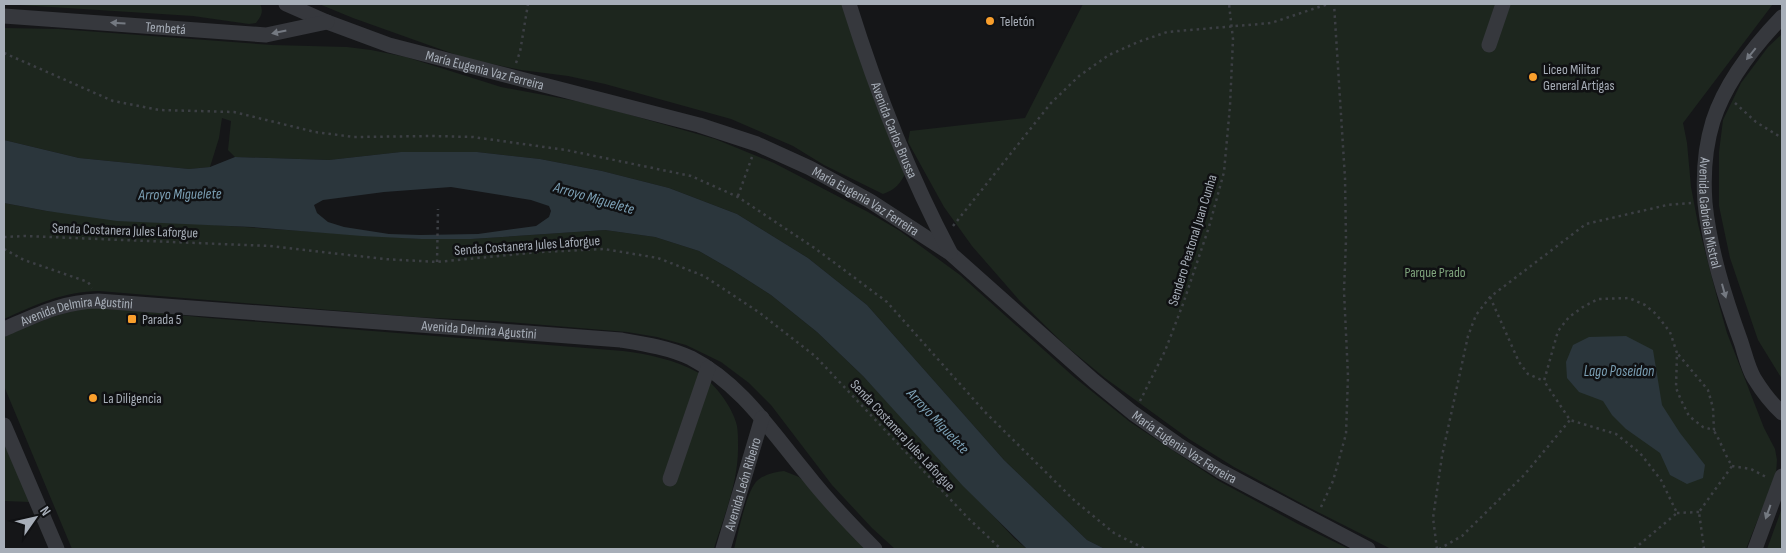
<svg xmlns="http://www.w3.org/2000/svg" width="1786" height="553" viewBox="0 0 1786 553" font-family="'Sofia Sans Condensed',sans-serif">
  <style>
    .green { fill: #1d261e }
    .water { fill: #2b363c; fill-rule: evenodd }
    .lines { fill: none; stroke-linecap: round; stroke-linejoin: round }
    .path { stroke: #3c3f44; stroke-width: 2.5; stroke-dasharray: 2.5 4; stroke-linecap: butt }
    .minor { stroke: #36383d; stroke-width: 15 }
    .oneway { fill: #747981 }
    .poi-dot { fill: #f99f2c; stroke: #101113; stroke-width: 2 }
    .labels { text-anchor: middle; stroke-width: 5; stroke-linejoin: round; paint-order: stroke }
    .poi-label { font-size: 14px; fill: #a7aeb8; stroke: #101113; text-anchor: start }
    .street-label { font-size: 14px; fill: #a7aeb8; stroke: #101113 }
    .park-label { font-size: 14px; fill: #7fa47d; stroke: #101113 }
    .water-label { font-size: 15px; font-style: italic; fill: #7ca0b5; stroke: #101113 }
  </style>
  <rect width="100%" height="100%" fill="#151618"/>
  <!-- green -->
  <path class="green" d="M4,4h256c4,8 1,12 -4,19l-7,1 -56,-8z
    M319,4h524l63,168c-5,11 -11,18 -23,22l-59,-29 -31,-19 -62,-27 -126,-35 -37,-8 -47,-6 -56,-12 -112,-40z
    M1083,4h690l-90,119 4,20 4,44 7,37 20,77 9,32 37,95 11,21 2,11 -1,14 -30,75h-355l-83,-42 -74,-40 -45,-28 -84,-61 -39,-32 -47,-46 -47,-54 -28,-39 -36,-65 2,-11 115,-13z
    M4,28l55,1 213,16 75,2 24,3 35,7 95,30 91,17 123,35 59,24 94,49 32,19 60,44 114,102 56,45 89,59 79,43 51,25h-244l-18,-9 -83,-80 -137,-155 -59,-47 -71,-44 -68,-26 -67,-17 -62,-12 -63,-7h-76l-72,8 -94,-3 -7,-7 3,-29 -9,-3 -3,20 -9,29 -21,2 -110,-11 -75,-18z
    M1782,34v345l-24,-39 -28,-82 -11,-52v-54l4,-32 18,-37 27,-36z
    M4,203l43,8 138,12 236,16h50l134,-9 50,7 44,14 33,19 39,25 46,37 46,44 151,162 13,11h-132l-23,-21 -40,-43 -61,-80 -22,-22 -28,-21 -35,-17 -29,-8 -30,-5 -131,-11 -81,-4 -316,-26c-34,0 -64,14 -95,28z
    M90,306l119,12 414,33c25,3 52,9 74,21 16,9 36,35 40,54 1,6 1,13 1,19 1,34 -13,69 -23,100l-1,4h-642l-68,-163v-50l48,-19z
    M4,443l26,59 -26,-1z
    M784,471l15,6 8,7 60,65h-133c4,-15 13,-61 24,-69 7,-6 17,-8 26,-9z
    M1782,508v41h-15z"/>
  <!-- water -->
  <path class="water" d="M4,140l75,18 110,11 21,-2 25,-10 94,3 72,-8h76l63,7 62,12 67,17 68,26 71,44 59,47 137,155 83,80 18,9h-78l-64,-63 -100,-110 -46,-44 -46,-37 -39,-25 -33,-19 -44,-14 -50,-7 -134,9h-50l-59,-3 -110,-9 -135,-6 -70,-10 -43,-8zM451,187l80,13 18,6 2,5 -2,6 -13,9 -58,8 -58,1 -31,-1 -45,-7 -16,-5 -11,-9 -3,-8 9,-5 61,-8z
    M1626,336l27,14 9,55 18,28 25,32 -2,13 -16,6 -17,-9 -10,-22 -34,-24 -14,-14 -9,-14 -24,-9 -12,-14 -1,-16 7,-17 16,-8z"/>
  <g class="lines">
    <!-- path -->
    <path class="path" d="M4,53l109,48 46,9 75,2 81,20 39,5 79,-1 40,1 93,13 125,26 47,21 78,52 71,53 97,109 91,90 39,32 31,16
      M516,63l4,-11 8,-48
      M1735,103l21,19 26,16
      M738,196l14,-39
      M953,226l98,-123 28,-27 30,-21 29,-13 29,-10 104,-9 57,-19
      M4,237l21,-1 245,10 114,13 53,3 103,-10 64,-3 54,9 46,18 56,37 55,43 153,162 33,31
      M4,249l20,11 64,22 4,6
      M437,262l1,-53
      M1490,297l29,65 9,12 16,7
      M1140,401l25,-50 18,-47 26,-77 15,-55 6,-66 3,-67 -4,-35
      M1732,466l19,3 15,8
      M1321,507l12,-26 13,-47 2,-58 -4,-85 2,-51 -1,-62 -11,-174
      M1677,513l22,-1
      M1437,549l-4,-31 9,-62 26,-120 8,-21 14,-18 96,-73 81,-19 24,-2
      M1439,549l23,-13 63,-62 45,-54
      M1634,549l43,-36 -16,-33 -21,-27 -24,-19 -46,-14 -26,-39 14,-50 11,-14 14,-10 15,-8 31,-1 16,7 11,9 14,18 7,21 -1,35 5,12 8,16 14,11 11,3 -1,-22 -5,-18 -31,-37
      M1704,549l-5,-37 33,-46c-7,-11 -11,-24 -18,-35"/>
    <!-- minor -->
    <g class="minor">
      <path id="s1" d="M286,4l41,18 62,23 310,80 58,19 53,24 60,33 80,52 144,128 39,32 44,31 43,27 148,78"/>
      <path id="s2" d="M849,4c26,83 60,171 101,248"/>
      <path id="s3" d="M4,16l262,19 61,-13"/>
      <path id="s4" d="M1782,17c-28,29 -56,64 -69,104 -8,26 -10,55 -8,82 5,48 20,95 36,139 4,12 7,26 13,36 8,13 17,25 28,35"/>
      <path d="M1489,45l14,-41"/>
      <path id="s5" d="M4,329c33,-14 57,-27 94,-28l523,39c24,4 49,8 70,18 50,26 80,73 115,115 21,27 45,52 69,76"/>
      <path d="M4,425l53,124"/>
      <path d="M670,479l38,-111"/>
      <path id="s6" d="M723,549l39,-131"/>
      <path d="M1755,549l27,-73"/>
    </g>
  </g>
  <!-- one-way arrows -->
  <defs><path id="oneway-solid" d="M-6-.8H1V-3.2L6.5 0L1 3.2V.8H-6Z" transform="scale(1.25)"/></defs>
  <g class="oneway">
    <use href="#oneway-solid" transform="translate(118 23) rotate(-176)"/>
    <use href="#oneway-solid" transform="translate(279 32) rotate(168)"/>
    <use href="#oneway-solid" transform="translate(1751 54) rotate(129)"/>
    <use href="#oneway-solid" transform="translate(1724 291) rotate(74)"/>
    <use href="#oneway-solid" transform="translate(1768 512) rotate(110)"/>
  </g>
  <!-- markers -->
  <g class="poi-dot">
    <circle cx="990" cy="21" r="5"/>
    <circle cx="1533" cy="77" r="5"/>
    <rect x="127" y="314" width="10" height="10" rx="2.5"/>
    <circle cx="93" cy="398" r="5"/>
  </g>
  <g class="labels">
    <!-- poi labels -->
    <g class="poi-label">
      <text x="1000" y="26">Teletón</text>
      <text x="1543" y="74">Liceo Militar<tspan x="1543" dy="16">General Artigas</tspan></text>
      <text x="142" y="324">Parada 5</text>
      <text x="103" y="403">La Diligencia</text>
    </g>
    <!-- street labels -->
    <g class="street-label">
      <text dy="5" stroke="none"><textPath href="#s3" startOffset="162">Tembetá</textPath></text>
      <text dy="5" stroke="none"><textPath href="#s1" startOffset="210">María Eugenia Vaz Ferreira</textPath></text>
      <text dy="5" stroke="none"><textPath href="#s2" startOffset="134">Avenida Carlos Brussa</textPath></text>
      <text dy="5" stroke="none"><textPath href="#s1" startOffset="615">María Eugenia Vaz Ferreira</textPath></text>
      <text dy="5" stroke="none"><textPath href="#s4" startOffset="219">Avenida Gabriela Mistral</textPath></text>
      <text transform="translate(125 230) rotate(2)" y="5">Senda Costanera Jules Laforgue</text>
      <text transform="translate(1192 240) rotate(-73)" y="5">Sendero Peatonal Juan Cunha</text>
      <text transform="translate(527 245) rotate(-4)" y="5">Senda Costanera Jules Laforgue</text>
      <text dy="5" stroke="none"><textPath href="#s5" startOffset="76">Avenida Delmira Agustini</textPath></text>
      <text dy="5" stroke="none"><textPath href="#s5" startOffset="481">Avenida Delmira Agustini</textPath></text>
      <text transform="translate(903 435) rotate(47)" y="5">Senda Costanera Jules Laforgue</text>
      <text dy="5" stroke="none"><textPath href="#s1" startOffset="1019">María Eugenia Vaz Ferreira</textPath></text>
      <text dy="5" stroke="none"><textPath href="#s6" startOffset="68">Avenida León Ribeiro</textPath></text>
    </g>
    <!-- park labels -->
    <g class="park-label">
      <text x="1435" y="277">Parque Prado</text>
    </g>
    <!-- water labels -->
    <g class="water-label">
      <text transform="translate(180 194) rotate(-1)" y="5">Arroyo Miguelete</text>
      <text transform="translate(594 198) rotate(16)" y="5">Arroyo Miguelete</text>
      <text x="1619" y="376">Lago Poseidon</text>
      <text transform="translate(938 421) rotate(47)" y="5">Arroyo Miguelete</text>
    </g>
  </g>
  <!-- border -->
  <rect width="1786" height="553" fill="none" stroke="#a7aeb8" stroke-width="10"/>
  <!-- north arrow -->
  <g transform="translate(35 518) rotate(56)" stroke="#101113" stroke-width="4" paint-order="stroke">
  <path d="M0-4L9 19L0 12L-9 19Z" fill="#a7aeb8"/>
  <text y="-8" font-size="14" font-weight="bold" text-anchor="middle" fill="#a7aeb8">N</text>
  </g>
</svg>
